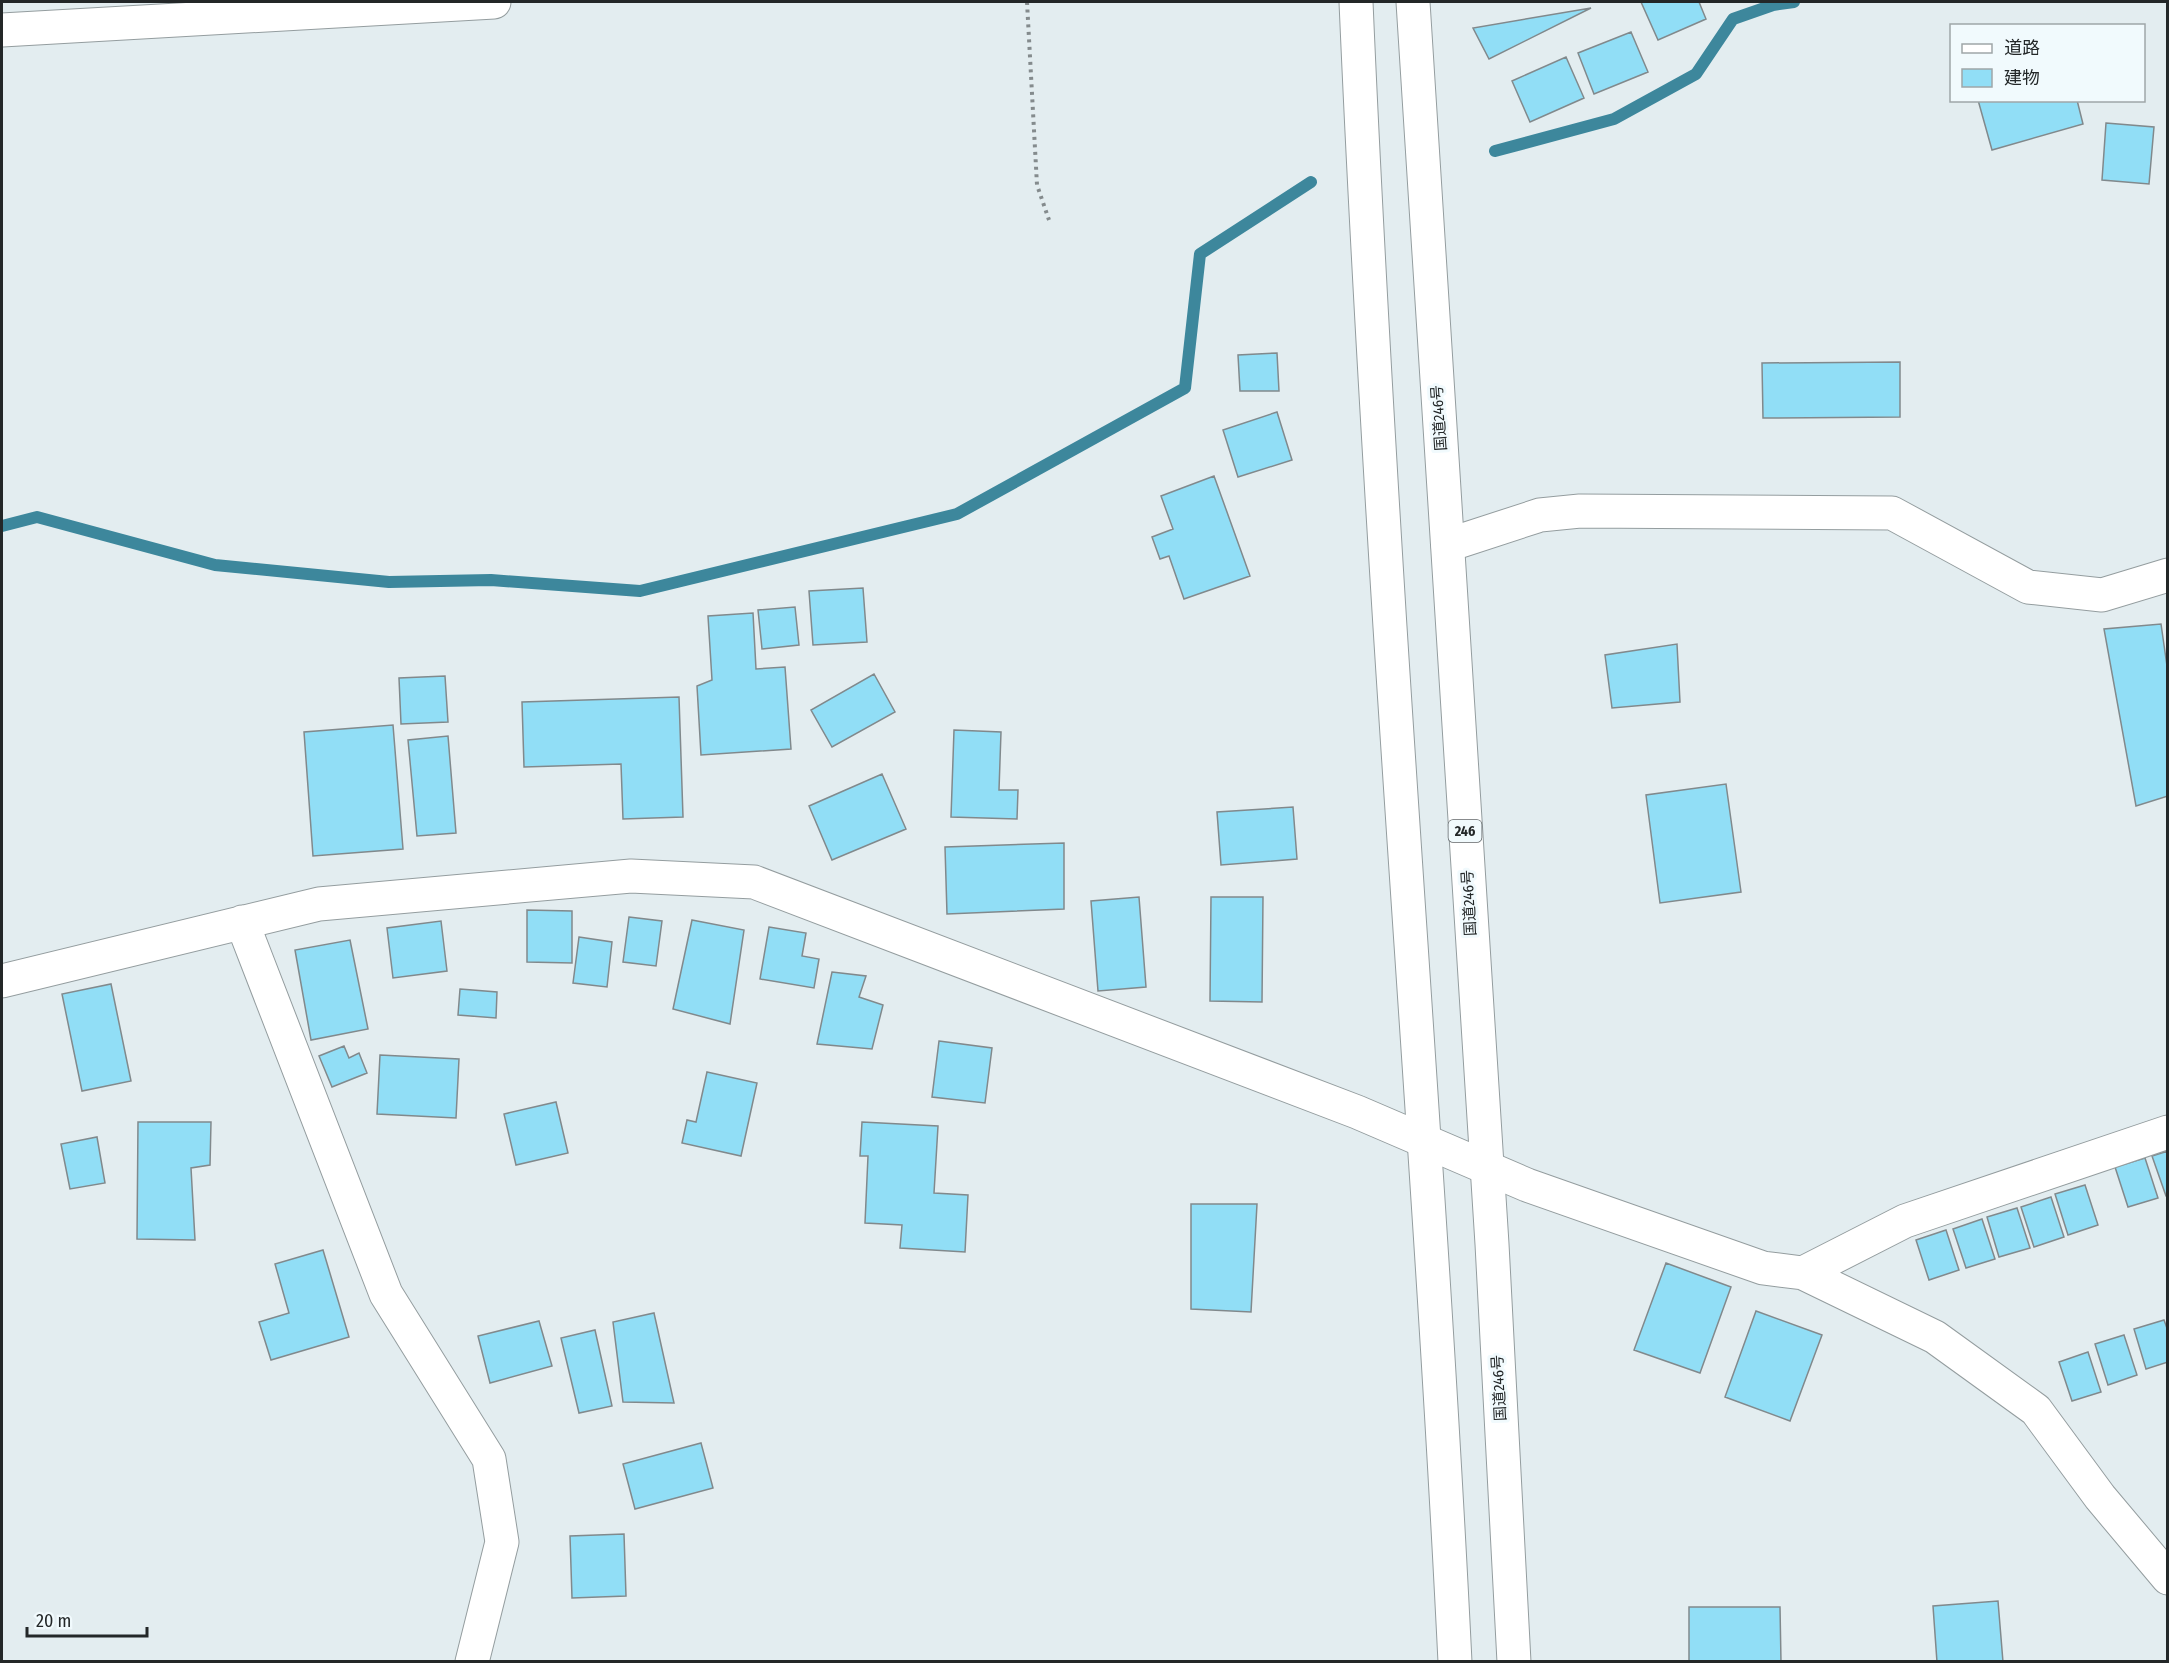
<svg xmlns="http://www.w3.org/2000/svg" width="2169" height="1663" viewBox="0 0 2169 1663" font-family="'Fira Sans Condensed','Noto Sans JP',sans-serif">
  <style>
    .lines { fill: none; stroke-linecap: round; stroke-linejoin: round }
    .stream { stroke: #3d879c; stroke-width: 12 }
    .building { fill: #91def6; stroke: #81898c; stroke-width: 1.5 }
    .minor-casing { stroke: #949d9f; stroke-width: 35 }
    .highway-casing { stroke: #949d9f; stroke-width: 35 }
    .path { stroke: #848b8d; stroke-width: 4; stroke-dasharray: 3 4.5; stroke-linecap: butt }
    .minor { stroke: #fff; stroke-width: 33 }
    .highway { stroke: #fff; stroke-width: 33 }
    .labels { text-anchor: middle; stroke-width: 6; stroke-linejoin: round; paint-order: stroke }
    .shield { fill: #f1fafd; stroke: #616668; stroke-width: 1.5 }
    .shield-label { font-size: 14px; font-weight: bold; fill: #232728 }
    .street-label { font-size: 15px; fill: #232728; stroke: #f1fafd }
  </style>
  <rect width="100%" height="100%" fill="#e3edf0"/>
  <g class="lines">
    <!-- stream -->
    <path class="stream" d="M1495,151l119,-32 82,-45 37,-55 40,-14 21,-3
      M2,526l35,-9 178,48 174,17 102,-2 149,11 317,-77 228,-126 15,-134 111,-72"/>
  </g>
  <!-- building -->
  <path class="building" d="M1641,2h58l7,17 -48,21z
    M1591,8l-102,51 -16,-31z
    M1631,32l17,40 -54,22 -16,-41z
    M1566,57l18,41 -54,24 -18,-41z
    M1978,100h99l6,24 -91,26z
    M2106,123l48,4 -5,57 -47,-4z
    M1277,353l2,38h-39l-2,-36z
    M1900,362v55l-137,1 -1,-55z
    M1277,412l15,48 -54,17 -15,-47z
    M1214,476l36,100 -66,23 -15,-43 -9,3 -8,-22 21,-8 -12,-33z
    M863,588l4,54 -54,3 -4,-54z
    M795,607l4,38 -37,4 -4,-39z
    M753,613l3,56 29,-2 6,82 -90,6 -4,-69 15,-6 -4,-64z
    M2161,624l7,49v123l-32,10 -32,-177z
    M1677,644l3,58 -68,6 -7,-53z
    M874,674l21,38 -63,35 -21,-37z
    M445,676l3,46 -47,2 -2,-46z
    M679,697l4,120 -60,2 -2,-55 -97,3 -2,-65z
    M393,725l10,124 -90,7 -9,-124z
    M954,730l47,2 -2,58h19l-1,29 -66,-2z
    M448,736l8,97 -39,3 -9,-96z
    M882,774l24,55 -74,31 -23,-54z
    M1726,784l15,108 -81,11 -14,-108z
    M1293,807l4,52 -76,6 -4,-53z
    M1064,843v66l-117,5 -2,-67z
    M1139,897l7,90 -48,4 -7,-90z
    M1211,897h52l-1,105 -52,-1z
    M527,910l45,1v52l-45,-1z
    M629,917l33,4 -6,45 -33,-4z
    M692,920l52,10 -14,94 -57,-15z
    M441,921l6,50 -54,7 -6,-50z
    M769,927l37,6 -4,23 17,3 -5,29 -54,-9z
    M579,937l33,5 -5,45 -34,-4z
    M350,940l18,89 -57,11 -16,-90z
    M832,972l34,4 -7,21 24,8 -11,44 -55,-5z
    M111,984l20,97 -49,10 -20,-97z
    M460,989l37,3 -1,26 -38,-3z
    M939,1041l53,7 -7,55 -53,-6z
    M344,1046l5,12 10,-5 8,20 -35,14 -13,-31z
    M380,1055l79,4 -3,59 -79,-4z
    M707,1072l50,11 -16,73 -59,-13 5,-23 9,2z
    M556,1102l12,51 -52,12 -12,-51z
    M138,1122h73l-1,43 -19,3 4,72 -58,-1z
    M862,1122l76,4 -4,67 34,2 -3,57 -65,-4 2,-23 -37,-2 3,-67h-8z
    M97,1137l8,46 -35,6 -9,-45z
    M2168,1151v45h-2l-14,-40z
    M2145,1158l13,40 -30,9 -13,-40z
    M2085,1185l13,40 -30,10 -13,-41z
    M2051,1197l13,40 -30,10 -13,-40z
    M1191,1204h66l-6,108 -60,-3z
    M2017,1208l13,40 -31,9 -12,-40z
    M1982,1219l13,40 -29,9 -13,-39z
    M1946,1230l13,40 -30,10 -13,-40z
    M323,1250l26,87 -78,23 -12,-38 30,-9 -14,-49z
    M1666,1263l65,24 -31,86 -66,-23z
    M1756,1311l66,24 -32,86 -65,-24z
    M654,1313l20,90 -51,-1 -10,-80z
    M2164,1320l4,11v31l-22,7 -12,-40z
    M539,1321l13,45 -62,17 -12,-47z
    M595,1330l17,76 -33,7 -18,-75z
    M2124,1335l13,40 -29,10 -13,-41z
    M2088,1352l13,40 -29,9 -13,-39z
    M701,1443l12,45 -78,21 -12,-45z
    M624,1534l2,62 -54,2 -2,-62z
    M1998,1601l5,61h-66l-4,-56z
    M1689,1607h91l1,55h-92z"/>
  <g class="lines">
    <!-- minor casing -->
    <g class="minor-casing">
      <path id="minor" d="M2,30l492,-28
        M1448,545l92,-30 40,-4 312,2 136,74 74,8 66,-20
        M242,922l144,372 103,165 13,83 -30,120
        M2,981l317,-77 312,-28 123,6 603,230 170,73 236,83 40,5 132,64 101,73 64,87 68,81
        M1803,1273l102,-52 263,-89"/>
    </g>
    <!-- highway casing -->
    <g class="highway-casing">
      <path id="highway" d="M1356,2c9,208 21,417 34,625 22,345 48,689 65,1035
        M1413,2l79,1242 22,418"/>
    </g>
    <!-- path -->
    <path class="path" d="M1027,2l10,183 12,35"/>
    <!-- minor -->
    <use href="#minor" class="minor"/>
    <!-- highway -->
    <use href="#highway" class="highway"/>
  </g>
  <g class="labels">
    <!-- shield labels -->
    <rect class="shield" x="1448.5" y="820" width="33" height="22" rx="4.5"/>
    <g class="shield-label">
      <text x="1465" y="836">246</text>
    </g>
    <!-- street labels -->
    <g class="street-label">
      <text transform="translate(1439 418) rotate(-94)" y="5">国道246号</text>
      <text transform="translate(1469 903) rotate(-93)" y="5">国道246号</text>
      <text transform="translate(1499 1388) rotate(-93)" y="5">国道246号</text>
    </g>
  </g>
  <!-- border -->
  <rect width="2169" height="1663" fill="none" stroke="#232728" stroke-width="6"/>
  <!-- legend -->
  <rect x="1950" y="24" width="195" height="78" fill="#f1fafd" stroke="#9fa6a8" stroke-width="1.5"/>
  <rect x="1962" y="44" width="30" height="9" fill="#ffffff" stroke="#9fa6a8" stroke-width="1.5"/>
  <text x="2004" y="54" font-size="18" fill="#232728">道路</text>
  <rect x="1962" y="69" width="30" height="18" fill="#91def6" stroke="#9fa6a8" stroke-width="1.5"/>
  <text x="2004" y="84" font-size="18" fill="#232728">建物</text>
  <!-- scale -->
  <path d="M27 1627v9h120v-9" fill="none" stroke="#232728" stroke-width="3"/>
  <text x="36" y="1627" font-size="18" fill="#232728" stroke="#f1fafd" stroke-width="4.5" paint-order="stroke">20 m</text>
</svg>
